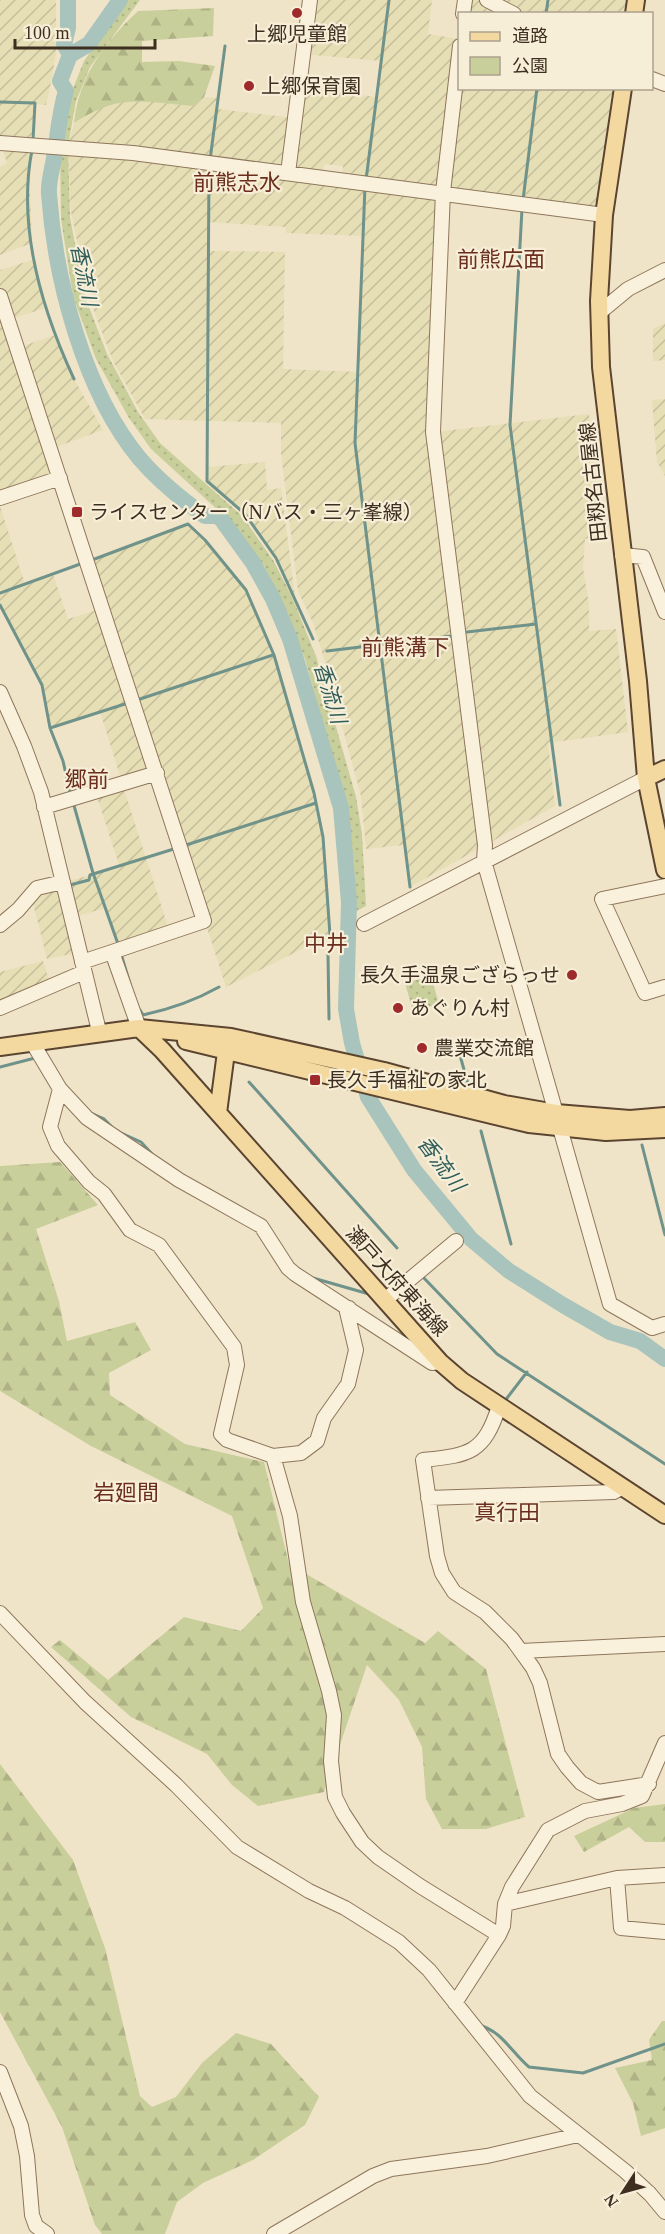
<svg xmlns="http://www.w3.org/2000/svg" width="665" height="2234" viewBox="0 0 665 2234" font-family="'Times New Roman','Noto Sans JP',serif">
  <style>
    .farmland { fill: url(#farmland-furrows); fill-rule: evenodd }
    .green { fill: url(#green-dots) }
    .forest { fill: url(#forest-firs) }
    .lines { fill: none; stroke-linecap: round; stroke-linejoin: round }
    .stream { stroke: #6f938a; stroke-width: 3 }
    .river { stroke: #a9c4bc; stroke-width: 16 }
    .minor-casing { stroke: #8d765c; stroke-width: 16 }
    .major-casing { stroke: #5b4430; stroke-width: 20 }
    .minor { stroke: #faf1dc; stroke-width: 14 }
    .major { stroke: #f3d9a0; stroke-width: 16 }
    .poi-dot { fill: #9e2a2b; stroke: #f7eed8; stroke-width: 2 }
    .labels { text-anchor: middle; stroke-width: 4.5; stroke-linejoin: round; paint-order: stroke }
    .poi-label { font-size: 20px; fill: #3d2e20; stroke: #f7eed8; text-anchor: start }
    .street-label { font-size: 20px; fill: #3d2e20; stroke: #f7eed8 }
    .water-label { font-size: 21px; font-style: italic; fill: #2f5d5a; stroke: #f7eed8 }
    .quarter-label { font-size: 22px; fill: #6b2e1e; stroke: #f7eed8 }
  </style>
  <defs>
    <pattern id="farmland-furrows" width="10" height="10" patternUnits="userSpaceOnUse" patternTransform="scale(1.5)"><rect width="10" height="10" fill="#e6deb5"/><path d="M-1 1l2-2M0 10L10 0M9 11l2-2" fill="none" stroke="#c6bf9b"/></pattern>
    <pattern id="green-dots" width="8" height="8" patternUnits="userSpaceOnUse" patternTransform="scale(1.5)"><rect width="8" height="8" fill="#c9cf9b"/><path d="M2 2h.1M6 6h.1" fill="none" stroke="#aeb285" stroke-width="1.8" stroke-linecap="round"/></pattern>
    <pattern id="forest-firs" width="22" height="20" patternUnits="userSpaceOnUse" patternTransform="scale(1.5)"><rect width="22" height="20" fill="#c9cf9b"/><path d="M5 1l3.5 6h-7zM16 11l3.5 6h-7z" fill="#aeb285"/></pattern>
  </defs>
  <rect width="100%" height="100%" fill="#f0e4c8"/>
  <!-- farmland -->
  <path class="farmland" d="M0,0h56v52l-4,26 -6,27 -11,-1 -6,62 3,77 -32,12v-88l7,-4 -7,-20z
    M310,0h122l-4,34 31,5 1,49 163,1 -19,126 -161,-23 -9,240 155,-18 14,121 -18,4 -2,29 6,36v27l27,-2 12,103 -80,11 7,63 -145,81 -6,-42 -38,4 -5,-53 -39,-144 -9,-29 -15,-32 -17,-138v-30l-136,-4 -32,-58 -24,-63 -18,-86 -3,-66 6,-23 22,-14 38,-10 59,7 11,-9 14,1 -1,11 77,9 4,-31 78,10 5,-36 -78,-7zM324,164l19,2 -1,14 -19,-2zM209,222l77,5v6l77,3 -5,136 -75,-3 2,-117 -76,-1z
    M465,0h164l5,13 -171,1z
    M35,259l10,49 -37,12 9,28 38,-13 19,44 29,51 -53,19 10,29 -60,20v-228z
    M665,323v37l-12,1v-32z
    M665,399v77l-8,-14 -5,-62z
    M265,462l2,28 14,-2 14,108 -19,-38 -31,-44 -38,-33v-14z
    M0,506l25,78 28,-10 15,45 35,-11 -15,-47 100,-37 17,16 41,50 28,65 40,138 9,44 7,98 -104,52 -69,-214 -35,10 48,150 -52,11 -13,-36 -33,10 8,34 -33,7 -16,-64 32,-13 57,-14 -25,-77 27,-9 -22,-70 -50,16 -8,-43 -42,-80z
    M43,961l8,25 -51,22v-36z"/>
  <!-- green -->
  <path class="green" d="M127,0h13l-50,67 -14,34 -8,45 2,71 14,77 23,60 31,58 22,31 82,73 31,44 19,37 24,59 40,141 6,37 4,72 -11,6 -4,-76 -7,-38 -39,-139 -23,-58 -18,-35 -32,-43 -81,-74 -22,-31 -33,-59 -23,-63 -12,-77 -1,-68 8,-50 16,-40z
    M431,976l8,28 -26,7 -8,-28z"/>
  <!-- forest -->
  <path class="forest" d="M214,8l-1,28 -71,5v21l37,-1 36,5 -11,31 -11,9c-51,-4 -73,-13 -119,17 5,-47 30,-80 64,-112z
    M60,1162l38,43 -62,24 23,72 8,40 68,-19 16,28 -42,23 1,22 75,49 79,18 25,102 136,79 13,-12 48,38 39,148 -39,12h-44l-16,-30 -4,-52 -23,-47 -32,-35 -43,127 -66,14 -26,-21 -25,-31 -76,-37 -80,-70 9,-7 48,40 76,-63 57,14 22,-23 -31,-92 -141,-70 -91,-55v-225z
    M0,1764l73,96 32,88 35,148 12,11 24,-10 26,-34 34,-30 35,11 48,53 -14,28 -52,35 -50,23 -26,19 -12,32h-63l-7,-9 -33,-98 -62,-115z
    M665,1804v38h-20l-16,-15 -45,25 -10,-16 60,-28z
    M662,2021h3v107l-24,8 -8,-33 -18,-35 37,-8 -3,-20z"/>
  <g class="lines">
    <!-- stream -->
    <path class="stream" d="M546,14l2,-14
      M0,102l35,1 -2,37
      M32,150c-15,77 10,160 42,229
      M210,160l15,-114
      M209,166l-2,315 38,33 31,44 37,81
      M366,180l23,-180
      M365,186l-10,257 55,444
      M523,200l14,-112
      M522,209l-12,216 50,380
      M92,560l96,-36 17,16 41,50 28,65 40,138 9,44 7,98
      M0,593l83,-30
      M0,605l42,80 8,43 13,33 8,35
      M467,632l69,-8
      M327,651l125,-15
      M137,700l136,-45
      M50,728l78,-25
      M73,802l20,71 25,71
      M183,846l133,-43
      M70,885l19,-5 1,-5 87,-27
      M328,954l1,65
      M122,957l8,27
      M140,1010l3,5c28,-6 51,-14 76,-28
      M456,1041l12,43
      M0,1067l35,-9
      M249,1082l148,166
      M90,1113l14,6 8,8
      M481,1131l30,113
      M119,1132l22,10 12,13
      M642,1145l23,90
      M455,1236l8,-7
      M422,1276l75,78 168,110
      M313,1278l56,16
      M507,1398l20,-26
      M479,2025c23,6 33,28 50,42l54,6 82,-29"/>
    <!-- river -->
    <path class="river" d="M68,0v28l-4,16 6,11
      M120,0l-31,44 -19,11 -10,26 6,10c-7,23 -8,44 -12,67 -2,12 -6,25 -5,36 6,85 35,198 91,265 19,22 41,40 65,57h14l34,47 20,36 17,40 51,169 8,94 -3,107 6,34 16,54 46,73 57,69 38,32 54,34 47,27 30,9 25,18"/>
    <!-- minor casing -->
    <g class="minor-casing">
      <path id="minor" d="M487,0l27,14
        M463,14l2,-14
        M460,46l-17,146 -10,240 52,413 -1,16 72,252
        M652,79l13,5
        M0,143l133,10 471,62
        M288,173l22,-173
        M0,296l204,625 -92,31
        M599,313l29,-24 37,-19
        M0,498l60,-20
        M622,555l21,2 22,55
        M0,692l24,54 17,46 58,239
        M44,807l113,-34
        M665,886l-63,13 43,94 20,-6
        M364,924l282,-146
        M0,925l18,-15 19,-22 26,-6
        M82,962l30,-10 27,76
        M0,1008l84,-36
        M32,1042l28,47 27,29 92,62 82,46 27,42 7,6 137,89 8,-1
        M60,1089l-10,38 8,19 31,36 15,12 26,36 29,15 75,102 3,18 -16,69 6,6 46,16 28,-3 16,-12 7,-23 24,-34 8,-34 -9,-38 2,-4
        M560,1128l50,176 42,24 13,-4
        M385,1300l71,-59
        M499,1406c-15,48 -30,49 -76,54l14,96 5,17 12,19 31,20 27,27 21,29 7,15 18,71 9,13 14,16 17,9 51,-8
        M273,1456l17,60 13,86 26,89 5,24 -3,46 4,36 8,16 19,29 16,15 42,29 79,49
        M428,1498l186,-6 9,-5
        M0,1613l85,89 91,83 61,62 72,44 36,17 54,34 30,28 101,126 95,75 25,23 15,18
        M521,1651l144,-7
        M617,1878l4,50 44,4
        M505,1904l112,-26 48,-3
        M455,2003l44,-68 4,-9 2,-22 7,-17 36,-57 37,-19 37,-7 20,-8 23,-53
        M0,2072l21,54 6,30 5,59 4,11 11,8
        M274,2234l99,-58 18,-7 96,-13 91,-21"/>
    </g>
    <!-- major casing -->
    <g class="major-casing">
      <path id="major" d="M634,14l2,-14
        M623,88l-19,127 -5,86 2,66 37,314 8,97 19,92
        M646,778l19,-9
        M139,1028l23,22 278,312 22,19 203,134
        M186,1041l343,83 77,8 59,-3
        M0,1047l139,-19 92,9 153,34 120,33 52,9 74,6 35,-3
        M218,1113l8,-61"/>
    </g>
    <!-- minor -->
    <use href="#minor" class="minor"/>
    <!-- major -->
    <use href="#major" class="major"/>
  </g>
  <!-- markers -->
  <g class="poi-dot">
    <circle cx="297" cy="13" r="6"/>
    <circle cx="249" cy="86" r="6"/>
    <rect x="71" y="506" width="12" height="12" rx="3"/>
    <circle cx="572" cy="975" r="6"/>
    <circle cx="398" cy="1008" r="6"/>
    <circle cx="422" cy="1048" r="6"/>
    <rect x="309" y="1074" width="12" height="12" rx="3"/>
  </g>
  <g class="labels">
    <!-- poi labels -->
    <g class="poi-label">
      <text x="297" y="41" text-anchor="middle">上郷児童館</text>
      <text x="261" y="93">上郷保育園</text>
      <text x="89" y="519">ライスセンター（Nバス・三ヶ峯線）</text>
      <text x="560" y="982" text-anchor="end">長久手温泉ござらっせ</text>
      <text x="410" y="1015">あぐりん村</text>
      <text x="434" y="1055">農業交流館</text>
      <text x="327" y="1087">長久手福祉の家北</text>
    </g>
    <!-- street labels -->
    <g class="street-label">
      <text transform="translate(593 482) rotate(-96)" y="7">田籾名古屋線</text>
      <text transform="translate(397 1281) rotate(48)" y="7">瀬戸大府東海線</text>
    </g>
    <!-- water labels -->
    <g class="water-label">
      <text transform="translate(84 275) rotate(79)" y="7">香流川</text>
      <text transform="translate(330 693) rotate(73)" y="7">香流川</text>
      <text transform="translate(441 1164) rotate(53)" y="7">香流川</text>
    </g>
    <!-- quarter labels -->
    <g class="quarter-label">
      <text x="237" y="190">前熊志水</text>
      <text x="501" y="267">前熊広面</text>
      <text x="405" y="655">前熊溝下</text>
      <text x="87" y="787">郷前</text>
      <text x="326" y="951">中井</text>
      <text x="126" y="1500">岩廻間</text>
      <text x="507" y="1520">真行田</text>
    </g>
  </g>
  <!-- legend -->
  <rect x="458" y="12" width="195" height="78" fill="#f7eed8" stroke="#ada18e" stroke-width="1.5"/>
  <rect x="470" y="32" width="30" height="9" fill="#f3d9a0" stroke="#ada18e" stroke-width="1.5"/>
  <text x="512" y="42" font-size="18" fill="#3d2e20">道路</text>
  <rect x="470" y="57" width="30" height="18" fill="#c9cf9b" stroke="#ada18e" stroke-width="1.5"/>
  <text x="512" y="72" font-size="18" fill="#3d2e20">公園</text>
  <!-- north arrow -->
  <g transform="translate(623 2192) rotate(234)" stroke="#f7eed8" stroke-width="4.5" paint-order="stroke">
  <path d="M0-4.5L10 22L0 15L-10 22Z" fill="#3d2e20"/>
  <text y="-9" font-size="16" font-weight="bold" text-anchor="middle" fill="#3d2e20">N</text>
  </g>
  <!-- scale -->
  <path d="M15 39v9h140v-9" fill="none" stroke="#3d2e20" stroke-width="3"/>
  <text x="24" y="39" font-size="18" fill="#3d2e20" stroke="#f7eed8" stroke-width="4.5" paint-order="stroke">100 m</text>
</svg>
